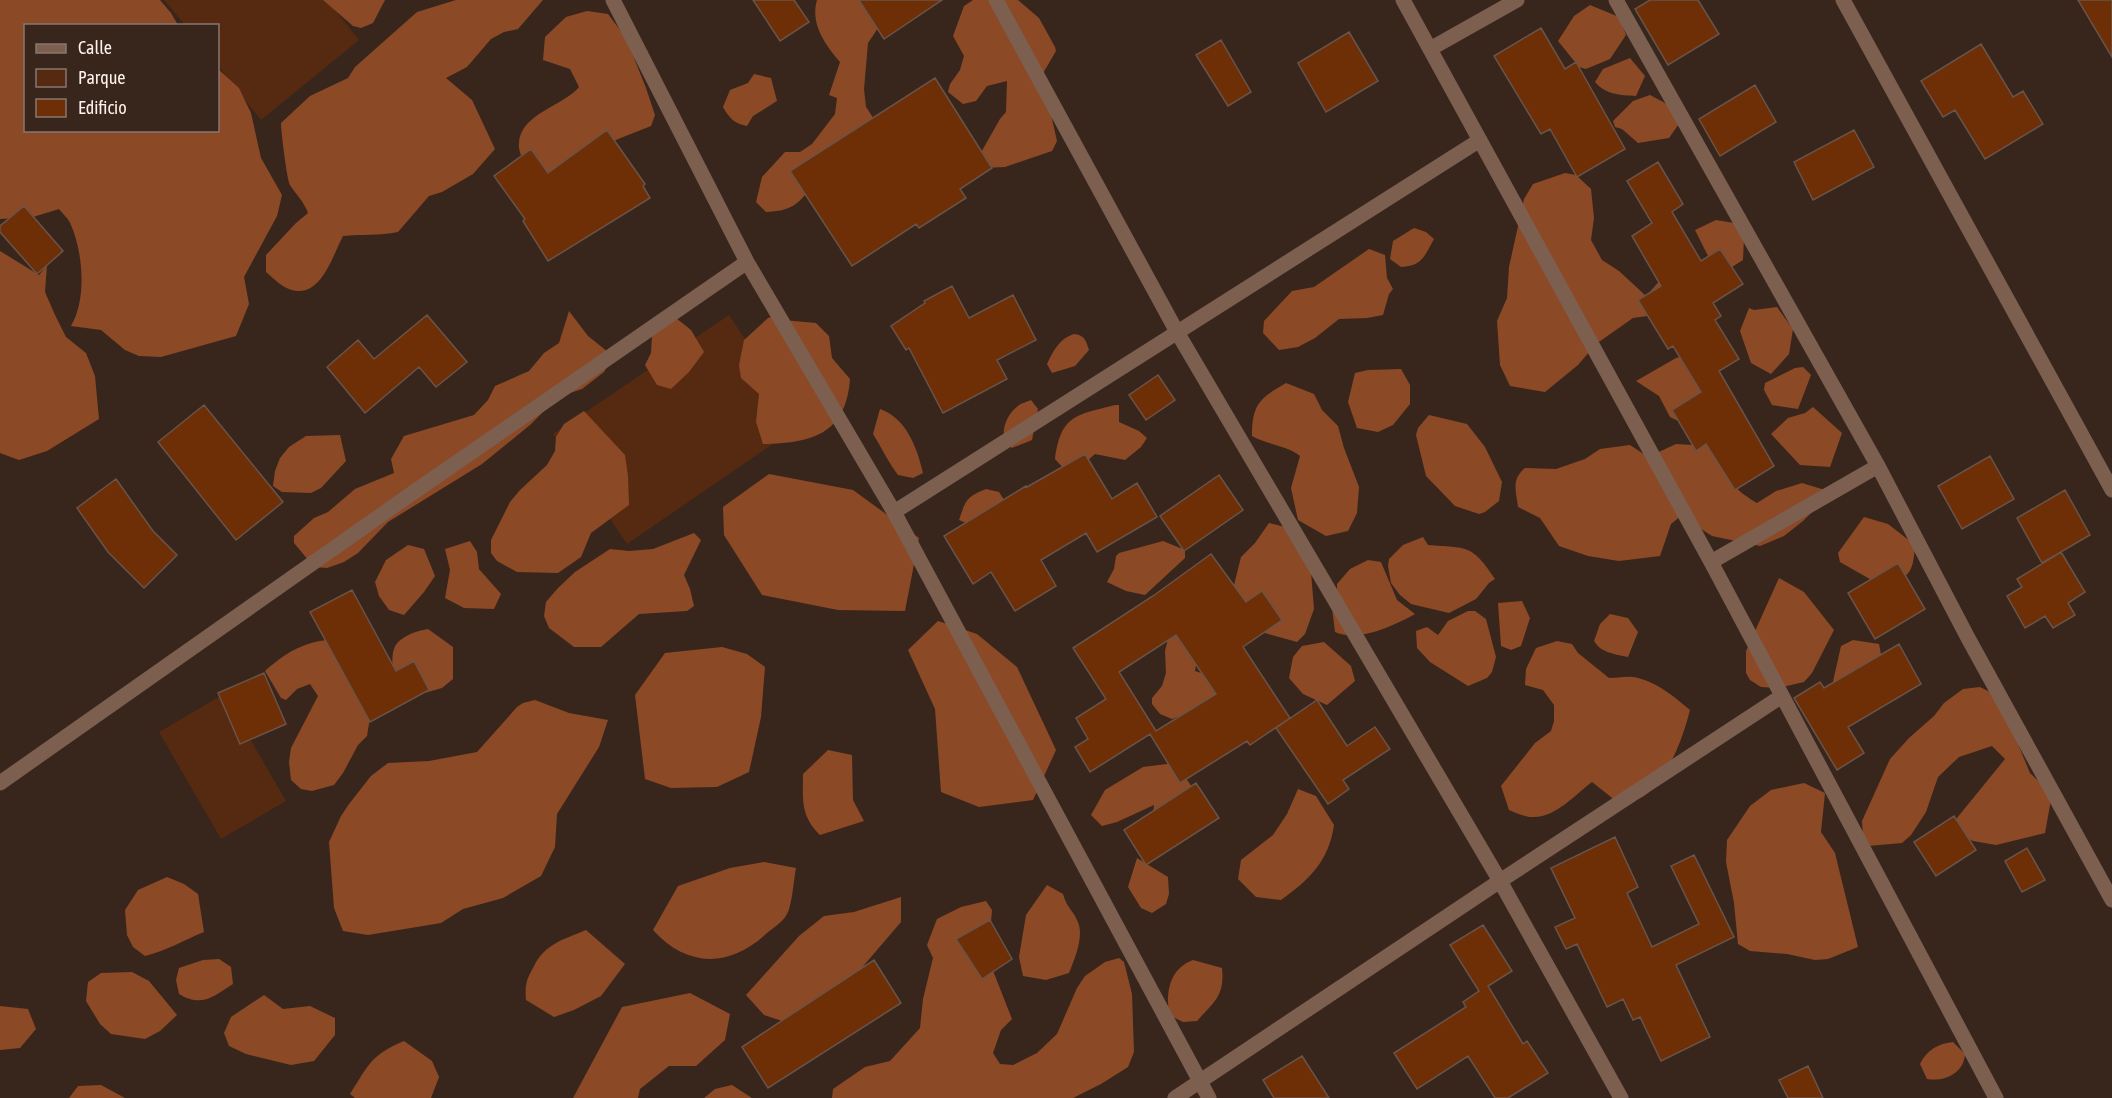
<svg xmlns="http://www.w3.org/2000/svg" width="2112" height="1098" viewBox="0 0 2112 1098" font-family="'Asap Condensed',sans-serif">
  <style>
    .green { fill: #562911 }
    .forest { fill: #8c4926 }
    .building { fill: #6e2e06; stroke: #69544a; stroke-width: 1.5; fill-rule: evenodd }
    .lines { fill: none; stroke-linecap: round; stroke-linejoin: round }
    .street { stroke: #7d5f50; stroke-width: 15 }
  </style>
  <rect width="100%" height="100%" fill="#38261d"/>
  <!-- green -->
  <path class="green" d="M164,0h163l32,40 -98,80 -43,-54v-40l-33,-1z
    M729,315l73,109 -175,120 -74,-110z
    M224,694l62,107 -65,38 -62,-107z"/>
  <!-- forest -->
  <path class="forest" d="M0,0h160l11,13 7,12 -152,1v104h192v-61l21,19 12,25 10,45 21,37 -5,21 -33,61 5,27 -13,32 -75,21 -22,-1 -14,-6 -24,-20 -30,-4c16,-27 12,-73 0,-101 -2,-6 -8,-11 -12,-16l-26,8 -33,2z
    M323,0h62l-12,23 -12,5 -8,-2z
    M456,0h87l-25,29 -14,3 -13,7 -24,28 -21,11 26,22 23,49 -22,25 -31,18 -13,4 -31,36c-19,4 -36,2 -55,4 -11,21 -23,65 -54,53 -8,-3 -16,-11 -23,-17v-17l30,-32 12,-10c-5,-13 -11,-17 -18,-28 -3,-5 -9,-54 -9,-62l29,-27 38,-18 7,-11 62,-55z
    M817,0h64l-1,25 -12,18 -4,46 2,18 18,27 -71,51c-15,20 -22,26 -47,27l-10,-10 6,-25 23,-25h15l12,-8 23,-30 2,-16 -8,-3 11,-33c-15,-18 -30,-38 -23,-62z
    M973,0h45l21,18 16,29 1,4 -14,24 15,66 -5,10 -47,16 -23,1 -7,-5 25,-44 6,-7 1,-31 -20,5 -11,15 -13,3 -15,-12 2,-8 10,-14 4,-14 -11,-20 11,-30z
    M1590,5l29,12 7,18 -16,24 -24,10 -7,-2 -21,-26 16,-25z
    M587,11l21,3 18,24 20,50 9,27 -4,11 -48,19 -14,19 -48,11 -13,-5c-3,-6 -8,-15 -9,-22 -3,-34 44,-41 60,-61l-9,-18 -27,-9 2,-23 21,-20z
    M1630,58l15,18 -9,20c-16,-1 -30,-1 -41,-14l8,-13z
    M754,74l17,4 6,23 -24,15 -6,10c-12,-2 -18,-8 -24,-19l7,-17 18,-7z
    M1650,95l15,8 16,18 -12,17 -31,5 -16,-14 -7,-2 -2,-6 20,-20z
    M1565,173l11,2 15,14 3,29 -3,22 11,20 17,11 27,25 18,-20 -2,38 -29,4 -37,26 -18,21 -33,27 -35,-6 -10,-21 -3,-44 10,-23 2,-31 15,-68 9,-15z
    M1716,220l18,3 10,14 -1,23 -25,16 -23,-46z
    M1414,228l12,4 8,7c-10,18 -12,27 -33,28l-11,-8 3,-18z
    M1369,249l16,6 2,23 6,11 -4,5 -6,21 -16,3 -28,1 -24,19 -17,9 -19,3 -16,-17 1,-12 28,-30 22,-4z
    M0,251l39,24 8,-10 -2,27 10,23 11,22 20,16 9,23 4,43 -52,32 -28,9 -19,-7z
    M1777,307l16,22 -4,25 -18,20 -20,-11 -11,-32 9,-23 5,2z
    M569,311l19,25 25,20 -9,16 -22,17 -12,4 -18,10 -22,22 -48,39 -94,58 -30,31 -14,9 -17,6 -13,-1 -20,-24v-7l20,-18 14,-6 27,-23 39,-16 -3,-14 13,-23 70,-21 14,-15 7,-14 34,-15 15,-18 15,-10z
    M774,316l9,4 33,3 13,13 3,22 18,21c-4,56 -39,64 -87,65l-7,-22 3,-28 -18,-16 -2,-13 5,-25 24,-22z
    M676,318l15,12 13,22 -15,20 -18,17 -14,-4 -12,-20 6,-12 1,-17z
    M1074,334c11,1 12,7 15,16l-14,16 -23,7 -5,-9c6,-13 13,-26 27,-30z
    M1687,355l23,39 -24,31 -16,-8 -11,-21 -23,-15 40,-23z
    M1803,367l8,8 -13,34 -26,-4 -8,-15 1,-7 30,-15z
    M1401,369l9,16v19l-17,21 -15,7 -21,-4 -9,-26 7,-29 13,-3z
    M1286,383l28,11 8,16 16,16 6,22 15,39 -2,26 -9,18 -22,5 -28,-16 -7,-32 9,-32c-14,-11 -32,-11 -48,-20 0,-32 8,-38 34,-53z
    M1031,400l7,9 -6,31 -20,8c-16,-9 -6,-34 6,-42 3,-3 9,-4 13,-6z
    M1115,405h4v17l20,9 8,7 -6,9 -16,13 -30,-6 -18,16h-12l-10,-11c6,-44 21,-44 60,-54z
    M1813,407l29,26 -12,34 -30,-2 -29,-31 17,-16 17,-5z
    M880,409c26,9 37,38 43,64l-10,5 -15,-3c-10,-13 -16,-27 -25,-41z
    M584,411l41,44 3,21 1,29 -38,28 -10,24 -23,16 -41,-1 -20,-11 -6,-8v-13l19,-38 10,-12 27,-25 8,-14 1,-14 8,-13z
    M1429,415l38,9 18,23 17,35 -3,19 -14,11 -6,2 -24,-8 -29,-30 -10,-41 2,-7z
    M340,435l6,26 -25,27 -10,5 -29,-1 -9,-6 2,-15 5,-13 9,-11 17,-11z
    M1676,444l36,2c14,29 16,40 45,57l19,-12 26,-8 23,7 -12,21 -10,10 -19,15 -24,10 -48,-10 -31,-20 -10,8 -11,32 -41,5 -31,-5 -29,-10 -19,-28 -22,-11c-2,-17 -7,-27 7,-39l31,1 29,-10 15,-10 30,-4 18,12z
    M769,474l84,16 66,48 -14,73 -67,-1 -76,-15 -38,-60 -1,-28z
    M986,489l13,3 7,11 -35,22 -12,-5c7,-20 7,-23 27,-31z
    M1864,517l24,7 27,21c-2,29 -5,32 -33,41l-42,-24 -2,-9z
    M1269,523l24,6 16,18 5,62 -9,25 -8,8 -47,-13 -19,-32 10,-40 14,-14z
    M694,533l7,7 -17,35 6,14 4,17 -7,5 -48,3 -38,33h-27l-25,-19 -5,-12 2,-14 12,-14 17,-16 35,-23 19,2 24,-2z
    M1423,537l5,8c39,3 44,-1 67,34l-6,4 -13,16 -27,14 -38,-9 -11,-9 -9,-12 -3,-17 1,-7 14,-14z
    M470,541l7,11 2,17 22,25 -7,15 -30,-1 -19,-10 5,-28 -5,-21z
    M1163,541l22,9v8l-40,37 -19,-4 -19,-9 7,-13 2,-13 3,-3z
    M408,545l16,4 11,27 -11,16 -20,23 -15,-5 -10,-14 -4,-14 11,-22z
    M1368,560l13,2 16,38 18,14c-20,11 -57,29 -80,18l-3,-24 5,-17v-7l13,-15z
    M1779,578l25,14 30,38 -22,43 -8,9 -26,6 -17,-1 -11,-7 -4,-7v-22z
    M1522,601l8,17 -9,28 -10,4 -10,-4 -3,-43z
    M1468,611h7l11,8 10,38 -4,15 -5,6 -19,8 -38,-24 -13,-14 -1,-17 11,-4 11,8 10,-14z
    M1610,614l18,4 10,14 -10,25c-13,-3 -27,-4 -34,-16l6,-17z
    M938,621l39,13 40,33 39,83 -23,50 -54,7 -38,-15 -6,-83 -27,-59z
    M1171,627l29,16 -5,28 22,7 12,12 -26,17 -31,12 -12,-5 -8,-10v-6l10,-12 4,-13 -1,-22z
    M428,629l25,18v32l-11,9 -21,6 -28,-14c0,-9 -2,-22 1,-31 4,-12 22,-18 34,-20z
    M336,639l35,72 -4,25 -9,9 -15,28 -9,12 -22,6 -11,-2 -10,-9 -2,-18 2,-14 27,-52 -8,-12 -13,5 -11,11 -5,-2 -16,-27c23,-20 40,-30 71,-32z
    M1853,640l26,4 6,31 -55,20 11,-49z
    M1557,641l15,3 6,9 31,25c8,0 16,-2 24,-1 23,4 39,18 57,33 -7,28 -22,69 -46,86 -7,5 -20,4 -28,5l-24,-19c-16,12 -38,37 -60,35 -7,0 -16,-4 -23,-7l-8,-24 34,-43 16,-12 3,-10v-16l-11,-15 -18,-5 1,-16 10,-21z
    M1324,642l27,24 4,15 -28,24 -24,-11 -14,-16 4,-21 9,-11z
    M722,647l25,7 18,13 -4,50 -12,55 -32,15 -46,1 -26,-9 -10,-84 30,-42z
    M1980,687l18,9 32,77 22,21 -7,39 -49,12 -23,-4 -25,-12 57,-70 -13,-13 -33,11 -21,20 -12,35 -15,23 -9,8 -34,3 -5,-10 -1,-15 28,-62 19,-21 25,-22 10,-13 19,-14z
    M535,700l34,13 39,7 -9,27 -42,67 -2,33 -14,29 -38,22 -40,11 -22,14 -73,12 -25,-4 -9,-23 -5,-66 12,-26 8,-12 22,-28 17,-13 41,-2 48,-9 40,-45 6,-4z
    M828,750l24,5 1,45 11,21 -44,14c-20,-20 -17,-35 -17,-61z
    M1175,763l22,31 -44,22 1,-11 -37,17 -15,4 -11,-11 14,-25 38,-23z
    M1804,783l21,10 -4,39 14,21 23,94 -30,12 -13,1 -28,-6 -37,-3 -12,-7 -4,-41 -8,-41 1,-22 23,-34 21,-16z
    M1298,789l18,7 18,29c-5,36 -25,55 -53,75l-25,-3 -18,-18 3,-19 32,-25 14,-21z
    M1137,858l31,19 1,17 -3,10 -14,9 -11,-5 -13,-21z
    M764,862l32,6c-2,10 -4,38 -9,46 -3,7 -14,14 -20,19 -37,35 -80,35 -114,-3l25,-44 52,-18z
    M167,877l17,7 14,10 6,38c-20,8 -38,19 -59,24l-12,-9 -6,-12 -2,-25 13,-20z
    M1047,885l16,9c4,14 9,15 14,26 8,15 -2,38 -8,53l-23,7 -23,-4 -4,-19 7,-42z
    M901,897v25l-42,49 -59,56 -36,-12 -18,-20 53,-59 25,-20 30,-4z
    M986,901l6,9 -4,48 24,61 -11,11 -8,23 7,11 13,1 24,-12 20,-19 20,-46 8,-12 20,-14 14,-4 5,4 8,32 2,58 -6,15 -27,17 -28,14h-241l1,-9 32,-22 25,-6 30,-33 3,-29 10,-41 -6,-13 10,-26 24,-12z
    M586,930l39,34 -24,32 -27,14 -20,7 -28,-17c-1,-14 0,-20 7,-32 12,-25 30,-28 53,-38z
    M219,959l12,8 2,17c-19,12 -31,24 -54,10l-3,-14 3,-12 24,-8z
    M1193,960l29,8c3,28 -8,34 -25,53l-14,1 -14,-7c-3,-23 0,-46 24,-55z
    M132,972l17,9 28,34 -17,16 -15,8 -34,-5 -11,-10 -14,-23 2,-19 13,-9z
    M690,993l40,21 -5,26 -29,26h-27l-29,23 -2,9h-65l49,-91z
    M264,995l19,14 27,-3 25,12v17l-21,26 -23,4 -45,-11 -17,-8 -5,-13 7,-16z
    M0,1006l28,3 8,20 -16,19 -20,2z
    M404,1041l28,20 7,16 -8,21h-76l-5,-4c19,-30 21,-39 54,-53z
    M1953,1042l12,12c-1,19 -20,28 -38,25l-7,-15c7,-14 17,-20 33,-22z
    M101,1085l24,13h-56l9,-12z
    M732,1085l20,13h-48l11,-9z"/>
  <!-- building -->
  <path class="building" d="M753,0h41l15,22 -29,19z
    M859,0h83l-58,39z
    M1650,0h48l21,34 -51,31 -33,-56z
    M2078,0h34v57z
    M1541,28l24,41 11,-7 49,87 -48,28 -27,-48 -9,5 -47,-78z
    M1349,32l29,49 -52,31 -28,-49z
    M1221,40l30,52 -23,14 -32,-51z
    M1981,44l32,53 10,-6 20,33 -58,35 -30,-49 -12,7 -22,-36z
    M935,78l57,90 -32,21 6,9 -47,30 -3,-4 -64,42 -62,-95z
    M1755,85l21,37 -56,34 -21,-37z
    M607,130l38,54 -2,2 7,12 -102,63 -25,-40 2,-2 -31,-43 37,-27 17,24z
    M1854,130l20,37 -61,33 -19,-38z
    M1658,162l25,42 -11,8 29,49 19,-12 23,35 -30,19 8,13 -6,4 24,39 -20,12 55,95 -39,24 -29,-46 -10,7 -24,-41 29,-18 -28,-46 -5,3 -30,-49 23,-14 -29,-50 20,-13 -25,-42z
    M24,206l39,45 -26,23 -37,-42v-6z
    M952,286l17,32 44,-23 23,45 -39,20 10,19 -64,34 -34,-65 -3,2 -15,-24 34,-23 -1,-2z
    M427,315l40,47 -31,25 -17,-20 -54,46 -38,-46 31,-27 16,19z
    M1158,375l17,25 -29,20 -17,-25z
    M204,405l79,97 -47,38 -78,-98z
    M1085,454l27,45 25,-16 20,34 -60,35 -11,-19 -45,27 15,26 -41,25 -24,-39 -18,12 -29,-48 82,-50 1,1z
    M1990,456l24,43 -52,30 -24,-43z
    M1219,475l24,35 -59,41 -24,-35z
    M116,479l37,52 24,24 -33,33 -36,-36 -31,-44z
    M2065,490l25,45 -48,28 -25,-45z
    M2061,552l24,40 -17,11 7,12 -22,13 -8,-12 -20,12 -18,-32 15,-9 -5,-8z
    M1211,554l35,48 16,-11 20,29 -39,27 47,71 -40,27 -3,-4 -67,42 -30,-49 -60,38 -15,-25 13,-8 -12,-21 30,-19 -33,-51 80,-52zM1176,635l40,59 -60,37 -37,-59z
    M1898,563l27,46 -50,30 -27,-46z
    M352,590l44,81 18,-10 15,29 -59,32 -60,-110z
    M1899,644l22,40 -73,43 16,26 -27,17 -43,-72 26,-16 4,6z
    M264,673l22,51 -46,20 -22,-51z
    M1317,700l30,46 28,-19 15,22 -47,31 6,9 -21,15 -52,-76z
    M1196,783l23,35 -73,47 -22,-35z
    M1954,816l22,34 -40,26 -22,-34z
    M1615,837l23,50 -11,6 25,54 47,-23 -28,-58 23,-11 40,82 -58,28 34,72 -49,24 -21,-44 -7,3 -10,-21 -16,8 -30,-63 -11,5 -11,-22 20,-9 -24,-50z
    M2027,848l18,32 -23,12 -17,-31z
    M990,920l22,39 -30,20 -26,-40z
    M1483,925l29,46 -24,15 35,58 4,-3 21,32 -40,25h-13l-27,-42 -51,33 -23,-36 72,-46 -3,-5 16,-11 -29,-46z
    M874,960l27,43 -133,85 -26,-41z
    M1302,1056l27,42h-55l-11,-18z
    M1808,1066l15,32h-35l-9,-18z"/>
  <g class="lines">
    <!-- street -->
    <path class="street" d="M613,0l134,262 147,250 315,586
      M996,0l181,332 323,549 121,217
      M1403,0l308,562 285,536
      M1616,0l262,466 90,172 144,262
      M1843,0l269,490
      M1430,49l87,-49
      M894,512l586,-372
      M1711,562l167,-96
      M0,783l411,-289 336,-232
      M1175,1098l325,-217 282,-185"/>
  </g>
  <!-- legend -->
  <rect x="24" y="24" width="195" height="108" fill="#38261d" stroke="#87776f" stroke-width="1.5"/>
  <rect x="36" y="44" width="30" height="9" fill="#7d5f50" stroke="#87776f" stroke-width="1.5"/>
  <text x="78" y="54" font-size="18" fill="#fef1eb">Calle</text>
  <rect x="36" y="69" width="30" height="18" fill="#562911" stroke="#87776f" stroke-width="1.5"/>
  <text x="78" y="84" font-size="18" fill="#fef1eb">Parque</text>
  <rect x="36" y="99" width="30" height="18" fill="#6e2e06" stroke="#87776f" stroke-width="1.5"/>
  <text x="78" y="114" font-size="18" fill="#fef1eb">Edificio</text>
</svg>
